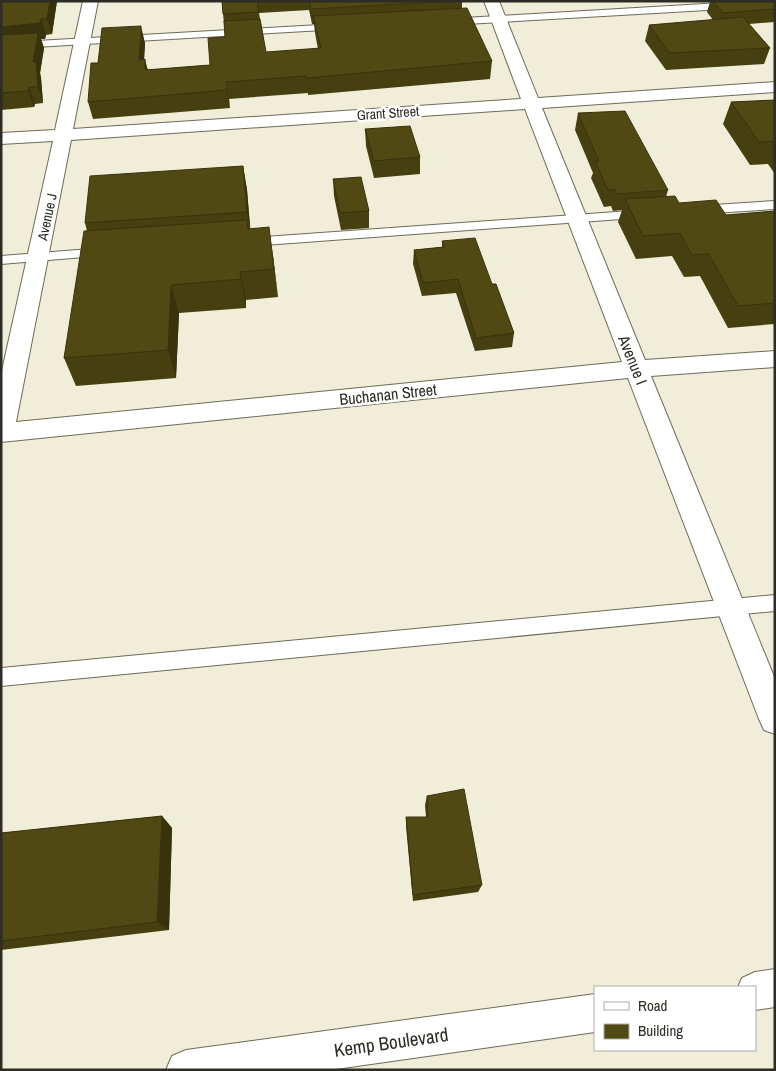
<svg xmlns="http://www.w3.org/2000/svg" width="776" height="1071" viewBox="0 0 776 1071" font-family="'Archivo Narrow',sans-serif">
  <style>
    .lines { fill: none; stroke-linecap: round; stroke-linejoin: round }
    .service-casing { stroke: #6d6b59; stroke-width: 2 }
    .minor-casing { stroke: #6d6b59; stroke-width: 2 }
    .secondary-casing { stroke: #6d6b59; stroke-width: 2 }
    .service { fill: #fff; fill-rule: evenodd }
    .minor { fill: #fff; fill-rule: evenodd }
    .secondary { fill: #fff; fill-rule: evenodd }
    .wall { fill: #463f10; fill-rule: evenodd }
    .shaded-wall { fill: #39330d }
    .building { fill: #514913; stroke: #39330d }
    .labels { text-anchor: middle; stroke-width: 5; stroke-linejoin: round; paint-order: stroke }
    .far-street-label { font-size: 14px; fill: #2d2c25; stroke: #fff }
    .street-label { font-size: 16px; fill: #2d2c25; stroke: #fff }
    .near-street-label { font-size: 19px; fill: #2d2c25; stroke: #fff }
  </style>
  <rect width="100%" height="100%" fill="#f0eed9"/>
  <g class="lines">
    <!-- service casing -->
    <g class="service-casing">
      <path id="service" d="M755,1h20v5l-327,19 -5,-3 5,-3z
        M337,24l4,1v4l-340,20v-6z
        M775,201v8l-77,5 -6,-4 6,-4z
        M644,210l5,1 1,3 -1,3 -400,29 -7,-4 7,-4z
        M103,248l5,1 2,3 -2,3 -107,9v-8z
        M775,595v16l-774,75v-18z"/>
    </g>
    <!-- minor casing -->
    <g class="minor-casing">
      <path id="minor" d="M83,1h15l-25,128 448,-30 -37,-98h15l39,97 237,-16v10l-233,16 103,252 130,-9v16l-124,9 124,303v55l-11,-4 -5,-11 -131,-341 -627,64v-67l52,-234 -52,3v-11l54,-3zM525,109l97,253 -606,60 55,-282z"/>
    </g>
    <!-- secondary casing -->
    <g class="secondary-casing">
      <path id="secondary" d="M775,969v38l-20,3v-23h-17l4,-9 13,-6z
        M595,994v38l-266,38h-163l6,-14 14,-6z"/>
    </g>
    <!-- service -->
    <use href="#service" class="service"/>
    <!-- minor -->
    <use href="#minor" class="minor"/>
    <!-- secondary -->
    <use href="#secondary" class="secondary"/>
  </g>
  <!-- wall -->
  <path class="wall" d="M1,1h56l-5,33 -6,1 -1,4h-4l3,9 -4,25 1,5 2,25 -8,1 -1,3 -33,3z
    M222,1h240v7l30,53 -2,18 -182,16v-2l-79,6 1,9 -137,11 -5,-17 10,-39 47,-20 -1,16 4,11 62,-5 15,-28zM309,10l3,14h2l1,9 3,16 -52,3 -7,-39z
    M698,1h77v21l-26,2 21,24 -6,16 -98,6 -21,-29 4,-16 64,-5 -6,-8 3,-10h-11z
    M775,100v74l-7,-10 -18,1 -27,-41 8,-22z
    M578,113l90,77 -2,7 13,6 47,12 49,-4v113l-47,4 -28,-52 -16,1 -12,-21 -36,3 -18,-37 4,-12 -9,1 -2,-5 -7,1 -13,-29 2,-5 -18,-43z
    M365,129l55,28v17l-46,4 -8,-32z
    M243,166l4,24 3,39 23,27 5,41 -32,3v8l-67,5 -3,65 -100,8 -12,-28 23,-127 -2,-8z
    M333,179l36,32v17l-28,2 -7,-34z
    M442,241l50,43 22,49 -2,14 -37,4 -19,-58 -34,3 -9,-32 1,-14 28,-3z
    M427,796l55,89 -4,7 -65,9 -7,-75v-9h20l-1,-12z
    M162,816l10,12 -3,102 -168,20v-117z"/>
  <!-- shaded-wall -->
  <path class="shaded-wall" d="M50,1h7l-5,33 -5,-15z
    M41,19l5,16 -1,4h-4l3,9 -4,25 1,5 2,25 -5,-16 -37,-44v-16z
    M141,26l4,17 -2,34 -4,-17z
    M145,59l4,17 -4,-6z
    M226,82l3,17 1,9 -3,-18z
    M29,87l6,17 -1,3 -6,-16z
    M243,166l4,24 4,46 -4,-24z
    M269,227l4,29 5,41 -4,-28z
    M240,272l6,28v8l-5,-29z
    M171,285l8,28 -3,65 -8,-28z
    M162,816l10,12 -3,102 -12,-8z"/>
  <!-- building -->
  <path class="building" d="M1,1h49l-3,18h-6l-1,4 -39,4z
    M222,1h35l2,11 -36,2z
    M309,1h145l-143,8z
    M713,1h62v8l-52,4z
    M467,8l25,53 -185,17 -1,-2 -80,6 1,8 -139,12 3,-39h7l4,-35 39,-2 -2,34 6,-1v11l65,-5 -2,-27 17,-1 -1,-16 36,-2 6,33 55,-4 -8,-32z
    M743,17l27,31 -100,5 -21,-28z
    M38,33l-5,29h3l2,25h-9l-1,4 -27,2v-58z
    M775,100v41l-16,1 -28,-40z
    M625,111l43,79 -51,4 -2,-5 -7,1 -13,-29h4l-21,-48z
    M410,126l10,31 -46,4 -9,-32z
    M243,166l4,46 -162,11 5,-47z
    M361,177l8,34 -29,2 -7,-34z
    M675,196l4,7 37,-3 10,15 49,-4v92l-37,3 -29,-52 -17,1 -12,-22 -37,3 -18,-37z
    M247,220l1,9 21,-2 5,42 -34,3 1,7 -70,6 -3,65 -104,8 20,-127z
    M475,238l17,46h4l18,49 -38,5 -18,-59 -35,4 -9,-33 30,-3 -2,-6z
    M464,789l18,96 -69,10 -7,-78h22l-1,-21z
    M162,816l-5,106 -156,19v-108z"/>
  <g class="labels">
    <!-- far-street labels -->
    <g class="far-street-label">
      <text transform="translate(388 113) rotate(-4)" y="5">Grant Street</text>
      <text transform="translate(47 217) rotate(-78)" y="5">Avenue J</text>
    </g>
    <!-- street labels -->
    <g class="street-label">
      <text transform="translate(633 360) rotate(68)" y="6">Avenue I</text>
      <text transform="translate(388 394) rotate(-6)" y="6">Buchanan Street</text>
    </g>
    <!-- near-street labels -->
    <g class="near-street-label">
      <text transform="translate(391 1042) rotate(-8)" y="7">Kemp Boulevard</text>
    </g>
  </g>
  <!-- border -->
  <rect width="776" height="1071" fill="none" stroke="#2d2c25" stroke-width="5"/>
  <!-- legend -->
  <rect x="594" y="986" width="162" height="65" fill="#ffffff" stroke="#ababa8"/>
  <rect x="604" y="1002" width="25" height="8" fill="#ffffff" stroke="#ababa8"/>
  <text x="638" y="1011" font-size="15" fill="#2d2c25">Road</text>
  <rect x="604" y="1024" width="25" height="15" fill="#514913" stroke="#ababa8"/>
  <text x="638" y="1036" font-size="15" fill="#2d2c25">Building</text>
</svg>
